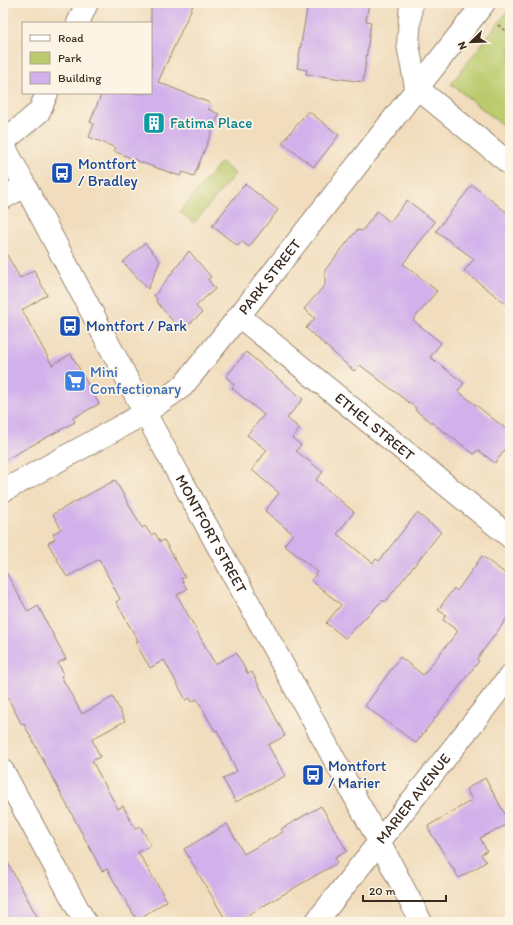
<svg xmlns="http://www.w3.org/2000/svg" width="513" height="925" viewBox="0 0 513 925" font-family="Itim,sans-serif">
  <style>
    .green { fill: #baca6c; stroke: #7a7a45 }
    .building { fill: #d1b0eb }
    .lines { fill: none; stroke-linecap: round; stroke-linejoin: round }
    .street-casing { stroke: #96846e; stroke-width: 24 }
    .secondary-casing { stroke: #96846e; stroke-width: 24 }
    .path { stroke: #96846e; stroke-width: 2.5; stroke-dasharray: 3 3; stroke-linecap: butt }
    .street { stroke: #fff; stroke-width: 22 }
    .secondary { stroke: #fff; stroke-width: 22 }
    .labels { text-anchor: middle; stroke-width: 3.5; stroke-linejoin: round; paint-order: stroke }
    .culture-label { font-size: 15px; fill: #0d838f; stroke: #fcf5e5; text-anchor: start }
    .transit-label { font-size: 15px; fill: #164399; stroke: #fcf5e5; text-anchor: start }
    .street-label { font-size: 15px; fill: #3b2a1e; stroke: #fcf5e5 }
    .shop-label { font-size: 15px; fill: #366cbe; stroke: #fcf5e5; text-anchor: start }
  </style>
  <rect width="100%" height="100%" fill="#fcf5e5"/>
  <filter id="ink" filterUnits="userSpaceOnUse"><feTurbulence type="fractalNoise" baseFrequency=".025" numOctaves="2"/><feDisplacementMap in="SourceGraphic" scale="8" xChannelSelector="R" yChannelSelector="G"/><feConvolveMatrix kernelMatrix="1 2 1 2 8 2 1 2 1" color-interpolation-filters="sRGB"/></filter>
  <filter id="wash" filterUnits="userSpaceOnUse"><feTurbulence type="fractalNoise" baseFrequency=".012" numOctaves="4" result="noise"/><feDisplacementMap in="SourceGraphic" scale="16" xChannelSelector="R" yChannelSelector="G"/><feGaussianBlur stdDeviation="0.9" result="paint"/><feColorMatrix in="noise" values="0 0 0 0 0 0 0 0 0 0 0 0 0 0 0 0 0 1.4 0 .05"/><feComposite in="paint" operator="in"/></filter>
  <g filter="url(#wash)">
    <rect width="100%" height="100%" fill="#f1ddbd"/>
    <!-- green -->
    <path class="green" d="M510,8v123l-59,-47z
      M221,162l14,12 -41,49 -14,-11z"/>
    <g id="blocks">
      <!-- building -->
      <path class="building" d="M151,3h43l-36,79 52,21 -2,6 11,5 -25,62 -11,-4 -3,4 -40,-14 -26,-11 2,-3 -27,-11 5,-13 -4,-2 12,-29h49z
        M308,3h61l-3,18 5,1 -8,60 -57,-8 1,-4 -10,-2z
        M308,111l31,24 -25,32 -32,-24z
        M245,184l33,26 -29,37 -8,-6 -3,5 -26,-20z
        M472,185l38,30v92l-46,-36 10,-12 -38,-28z
        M407,200l28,22 -32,42 34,27 -24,29 28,23 -11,14 34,26 -6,8 52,41v11l-15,20 -17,-13 -4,4 -59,-44 1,-2 -56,-43 -6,6 -48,-43 9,-10 -11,-9 21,-24v-15l32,-40 5,1 15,-20 13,11z
        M145,243l15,18 -12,28 -25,-27z
        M3,248l17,30 14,-8 13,25 -25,15 30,55 19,-11 28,50 -26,14 2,4 -72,39z
        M189,251l22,26 -3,2 7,10 -19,17 6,7 -21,18 -25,-30 1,-2 -3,-3z
        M246,352l57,47 -16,19 13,11 -8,9 9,7 -5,6 27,21 -7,8 38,32 -17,22 36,29 3,-4 3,2 38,-48 24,19 -56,70 -2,-2 -38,38 -19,-15 15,-18 -30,-25 7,-8 -34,-27 9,-11 -28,-23 14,-18 -27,-23 15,-20 -20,-15 17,-20 -32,-27 2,-4 -8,-7z
        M115,480l27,48 3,-2 6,9 4,-2 5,9 4,-2 21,37 -4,2 6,10 -10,6 38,69 21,-11 12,21 4,-2 33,64 -17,9 17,31 -49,26 -13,-23 14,-8 -20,-41 -2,1 -18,-32 -5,3 -2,-4 -4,2 -22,-40 -14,8 -15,-26 3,-1 -22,-39 4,-3 -21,-40 -32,18 -19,-34 7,-4 -2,-5 8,-5 -8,-15z
        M482,556l28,21v37l-33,45 2,2 -63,82 -51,-37 35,-49 23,18 35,-44 -15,-11 3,-5 -8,-5 16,-22 3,3z
        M3,567l25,45 10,-6 28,53 -8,4 6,11 -3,2 21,38 31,-17 12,24 -33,18 8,18 -8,4 26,48 5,-3 12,23 5,-3 11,19 -13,7 29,49 -30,19 -30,-51 -5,2 -78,-147 -2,1 -19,-36z
        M485,778l25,45 -30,15 7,13 -6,3 5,8 -27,16 -30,-48 -1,-4 44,-26 -6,-11z
        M321,806l26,45 -12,7 2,5 -101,59h-9l-43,-73 43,-25 17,30 39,-22 -2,-3z
        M3,854l37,68h-37z"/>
    </g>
  </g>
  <g filter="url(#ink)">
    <use href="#blocks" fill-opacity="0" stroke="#96846e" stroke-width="1"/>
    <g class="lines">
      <!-- street casing -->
      <g class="street-casing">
        <g id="street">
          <path d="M411,3l-3,42 8,42 94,77"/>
          <path d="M78,23l9,-20"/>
          <path d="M3,142l36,-30 8,-19"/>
          <path d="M3,198l22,-12"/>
          <path id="s1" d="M239,316l271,221"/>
          <path id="s2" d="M3,491l142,-78 38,-27 56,-70 245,-313"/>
          <path d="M3,771l82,151"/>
          <path d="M379,841l42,81"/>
        </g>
      </g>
      <!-- secondary casing -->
      <g class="secondary-casing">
        <g id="secondary">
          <path id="s3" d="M3,144l142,269 234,428"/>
          <path id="s4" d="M316,922l194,-246"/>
        </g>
      </g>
      <!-- path -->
      <path class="path" d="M498,25l12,9"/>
      <!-- street -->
      <use href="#street" class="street"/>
      <!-- secondary -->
      <use href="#secondary" class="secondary"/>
    </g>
  </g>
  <!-- icons -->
  <defs>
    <g id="building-square" transform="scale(1.15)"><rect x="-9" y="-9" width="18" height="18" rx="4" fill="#0f9aa8" stroke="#fcf5e5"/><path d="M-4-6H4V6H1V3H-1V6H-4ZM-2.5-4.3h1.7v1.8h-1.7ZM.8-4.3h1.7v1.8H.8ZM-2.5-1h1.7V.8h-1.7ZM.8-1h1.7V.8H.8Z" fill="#fff"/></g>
    <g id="bus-square" transform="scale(1.15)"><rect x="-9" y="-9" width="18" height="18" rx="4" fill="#1a4fb4" stroke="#fcf5e5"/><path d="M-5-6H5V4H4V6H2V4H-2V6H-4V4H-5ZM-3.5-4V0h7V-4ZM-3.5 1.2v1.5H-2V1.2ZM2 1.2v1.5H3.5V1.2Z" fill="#fff"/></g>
    <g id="supermarket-square" transform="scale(1.15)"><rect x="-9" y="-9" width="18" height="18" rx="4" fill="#3f7fe0" stroke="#fcf5e5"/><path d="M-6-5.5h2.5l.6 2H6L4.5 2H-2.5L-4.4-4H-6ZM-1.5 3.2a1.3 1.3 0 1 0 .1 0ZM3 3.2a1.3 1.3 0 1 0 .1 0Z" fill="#fff"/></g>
  </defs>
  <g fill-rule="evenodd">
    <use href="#building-square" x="154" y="123"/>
    <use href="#bus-square" x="62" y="173"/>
    <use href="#bus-square" x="70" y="326"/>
    <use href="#supermarket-square" x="75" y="381"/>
    <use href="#bus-square" x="313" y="775"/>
  </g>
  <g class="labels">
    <!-- culture labels -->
    <g class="culture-label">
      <text x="170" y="128">Fatima Place</text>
    </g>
    <!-- transit labels -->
    <g class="transit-label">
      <text x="78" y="169">Montfort<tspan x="78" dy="17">/ Bradley</tspan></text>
      <text x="86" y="331">Montfort / Park</text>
      <text x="328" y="771">Montfort<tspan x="328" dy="17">/ Marier</tspan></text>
    </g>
    <!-- street labels -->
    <g class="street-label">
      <text dy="5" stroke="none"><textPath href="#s2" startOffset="348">PARK STREET</textPath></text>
      <text dy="5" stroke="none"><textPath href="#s1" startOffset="175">ETHEL STREET</textPath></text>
      <text dy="5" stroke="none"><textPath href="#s3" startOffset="442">MONTFORT STREET</textPath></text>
      <text dy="5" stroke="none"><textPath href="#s4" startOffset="157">MARIER AVENUE</textPath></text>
    </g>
    <!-- shop labels -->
    <g class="shop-label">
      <text x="90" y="377">Mini<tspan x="90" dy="17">Confectionary</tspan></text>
    </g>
  </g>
  <!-- margin -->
  <rect width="513" height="925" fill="none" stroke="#fcf5e5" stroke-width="16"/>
  <!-- legend -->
  <rect x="22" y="22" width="130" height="72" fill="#fcf5e5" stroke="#afa495"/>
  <rect x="30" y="35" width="20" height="6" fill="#ffffff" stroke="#afa495"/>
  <text x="58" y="42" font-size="12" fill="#3b2a1e">Road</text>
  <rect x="30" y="52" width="20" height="12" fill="#baca6c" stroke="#afa495"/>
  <text x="58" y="62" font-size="12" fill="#3b2a1e">Park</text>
  <rect x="30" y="72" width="20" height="12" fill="#d1b0eb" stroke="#afa495"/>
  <text x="58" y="82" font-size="12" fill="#3b2a1e">Building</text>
  <!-- north arrow -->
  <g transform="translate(471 42) rotate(247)" stroke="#fcf5e5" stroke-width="3" paint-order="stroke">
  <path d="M0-3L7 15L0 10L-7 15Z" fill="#3b2a1e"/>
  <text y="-6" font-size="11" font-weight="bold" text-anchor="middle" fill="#3b2a1e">N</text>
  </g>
  <!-- scale -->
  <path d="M363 895v6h83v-6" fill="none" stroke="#3b2a1e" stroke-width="2"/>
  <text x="369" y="895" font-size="12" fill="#3b2a1e" stroke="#fcf5e5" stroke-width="3" paint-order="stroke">20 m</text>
</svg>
